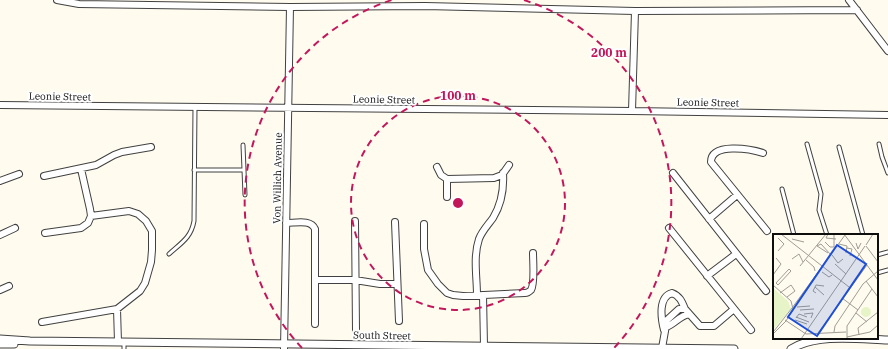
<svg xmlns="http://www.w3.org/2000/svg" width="888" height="349" viewBox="0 0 888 349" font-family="'IBM Plex Serif',serif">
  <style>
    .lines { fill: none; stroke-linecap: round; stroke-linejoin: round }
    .service-casing { stroke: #414141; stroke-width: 5 }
    .minor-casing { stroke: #414141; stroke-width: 8 }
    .tertiary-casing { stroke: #414141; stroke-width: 9 }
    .service { stroke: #fff; stroke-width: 3 }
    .minor { stroke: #fff; stroke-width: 6 }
    .tertiary { stroke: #fff; stroke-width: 7 }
    .ring { fill: none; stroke: #c2185b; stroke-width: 2; stroke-dasharray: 7 5 }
    .labels { text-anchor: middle; stroke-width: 4; stroke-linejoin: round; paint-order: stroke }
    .street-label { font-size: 10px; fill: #0e0e0e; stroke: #fff }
    .inset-road { fill: none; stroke: #9f9c95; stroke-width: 1 }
    .view { fill: #1d4ed8; fill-opacity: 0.15; stroke: #1d4ed8; stroke-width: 2 }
    .inset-edge { fill: none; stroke: #0e0e0e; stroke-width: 2 }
    .centre { fill: #c2185b; stroke: #fff; stroke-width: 2 }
    .ring-label { font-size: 12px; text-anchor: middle; font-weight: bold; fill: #c2185b; stroke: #fff; stroke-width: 4; stroke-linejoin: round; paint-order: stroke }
  </style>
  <rect width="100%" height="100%" fill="#fffbef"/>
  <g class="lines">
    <!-- service casing -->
    <g class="service-casing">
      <path id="service" d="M807,144l14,50 -2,16 8,25
        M879,144l3,13 6,16
        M243,145l2,50
        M839,147l24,88
        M194,170h50
        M782,189l12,46
        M169,254c12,-11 22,-16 25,-33l1,-114
        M877,255l11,-3
        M877,273l11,-3
        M124,349v-7"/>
    </g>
    <!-- minor casing -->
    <g class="minor-casing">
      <path id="minor" d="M57,0l22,4 211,3 135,-1 210,5 222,-1
        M849,0l39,51
        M0,105l632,6 256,4
        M632,111l3,-100
        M763,153c-12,-4 -52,-11 -52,9l56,69
        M437,167l4,8 6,4 47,-1 8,-3 7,-10
        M673,173l93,118
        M44,176l52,-11 18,-10 8,-3 29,-5
        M447,179v18
        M0,181l19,-7
        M709,219l28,-24
        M355,221l1,109
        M395,222l4,99
        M286,223c10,0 25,-4 29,6v95
        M424,224v25l4,21 10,14 9,9 6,2 10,1 62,-3c2,0 4,-1 6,-3 4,-6 2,-29 2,-37
        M669,228l82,102
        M45,233l36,-5 7,-5 3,-7 -1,-7 -9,-40
        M0,235l15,-7
        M707,276l29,-22
        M315,280h40l25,4h17
        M0,290l9,-4
        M477,295c0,-18 -4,-38 2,-56 3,-8 9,-14 14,-21 8,-13 11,-29 10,-45
        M483,295l1,51
        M117,309l1,33
        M42,322l75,-13 23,-18 5,-8 6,-21 1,-12v-19l-6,-10 -8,-7 -9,-3 -38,5
        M666,327c9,-3 13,-11 23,-13
        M664,330c-3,-12 -6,-33 8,-37 8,3 10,9 13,16
        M662,348l5,-28 12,-11h6l15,17h14l20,-17
        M284,349l6,-342"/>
    </g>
    <!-- tertiary casing -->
    <g class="tertiary-casing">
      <path id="tertiary" d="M0,339l30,2 704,8
        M0,344h14
        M791,349c26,-16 68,-10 97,-9"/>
    </g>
    <!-- service -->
    <use href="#service" class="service"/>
    <!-- minor -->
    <use href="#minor" class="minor"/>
    <!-- tertiary -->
    <use href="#tertiary" class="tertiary"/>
  </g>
  <!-- distance rings -->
  <g class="ring">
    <circle cx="458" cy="203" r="107"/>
    <path d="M302 348A213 213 0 0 1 392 0M524 0A213 213 0 0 1 614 348"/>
  </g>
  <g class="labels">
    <!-- street labels -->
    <g class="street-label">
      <text transform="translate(60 96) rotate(1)" y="4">Leonie Street</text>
      <text transform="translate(384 99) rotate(1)" y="4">Leonie Street</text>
      <text transform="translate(708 102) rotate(1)" y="4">Leonie Street</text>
      <text transform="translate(277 178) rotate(-89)" y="4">Von Willich Avenue</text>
      <text transform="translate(382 335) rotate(1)" y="4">South Street</text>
    </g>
  </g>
  <!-- overview -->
  <g transform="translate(773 234)">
    <rect width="105" height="105" fill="#fffbef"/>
    <path d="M0,54l15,13 3,8 -18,21zM88 78a5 5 0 1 1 10 0a5 5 0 1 1-10 0Z" fill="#e7f4c7"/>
    <path class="inset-road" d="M8,0l68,53M55,0l-2,4 10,1M71,0l34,46M5,4l6,6 -6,7M19,5l12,3M52,8l5,5h4v-13M83,9l2,6 3,-6M66,10l8,2 -1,7M93,11l7,-11M93,12l12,16M74,14l5,1 -2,7M55,19l-11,-7 4,-2 10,11M59,21l6,8 5,-4M19,25l7,-5 4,8M33,26l8,7 1,4M62,30l11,10M27,32l26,-32M16,35l2,2 -13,14 -2,-2zM49,38l7,5 3,-2M0,41l8,-11 -5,-6M93,47l12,16M0,51l18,16 2,8 -7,12 -13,13M42,53l9,8M7,59l11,-8 4,6 -8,6M43,59l-3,-2 3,-6 8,1M69,64l16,12M24,73l13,-1M19,74l53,-73M27,76l14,-1M83,79l11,9M31,80l9,-1 -2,5M23,83l13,5M23,84l3,-4 8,3M12,86l21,14 40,-2M22,86l12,4M1,97l18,-23M61,98l1,-6 28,-42 15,-13M45,99l49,-68M86,101l-1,-7 20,-16M74,103l23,-5 8,-7M28,105l64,-93M74,105v-13l25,-37"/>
    <path class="view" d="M64,11l29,19 -49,72 -29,-19z"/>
    <rect width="105" height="105" class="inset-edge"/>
  </g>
  <circle cx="458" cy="203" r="6" class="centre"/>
  <g class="ring-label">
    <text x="609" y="57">200 m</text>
    <text x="458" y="100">100 m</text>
  </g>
</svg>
